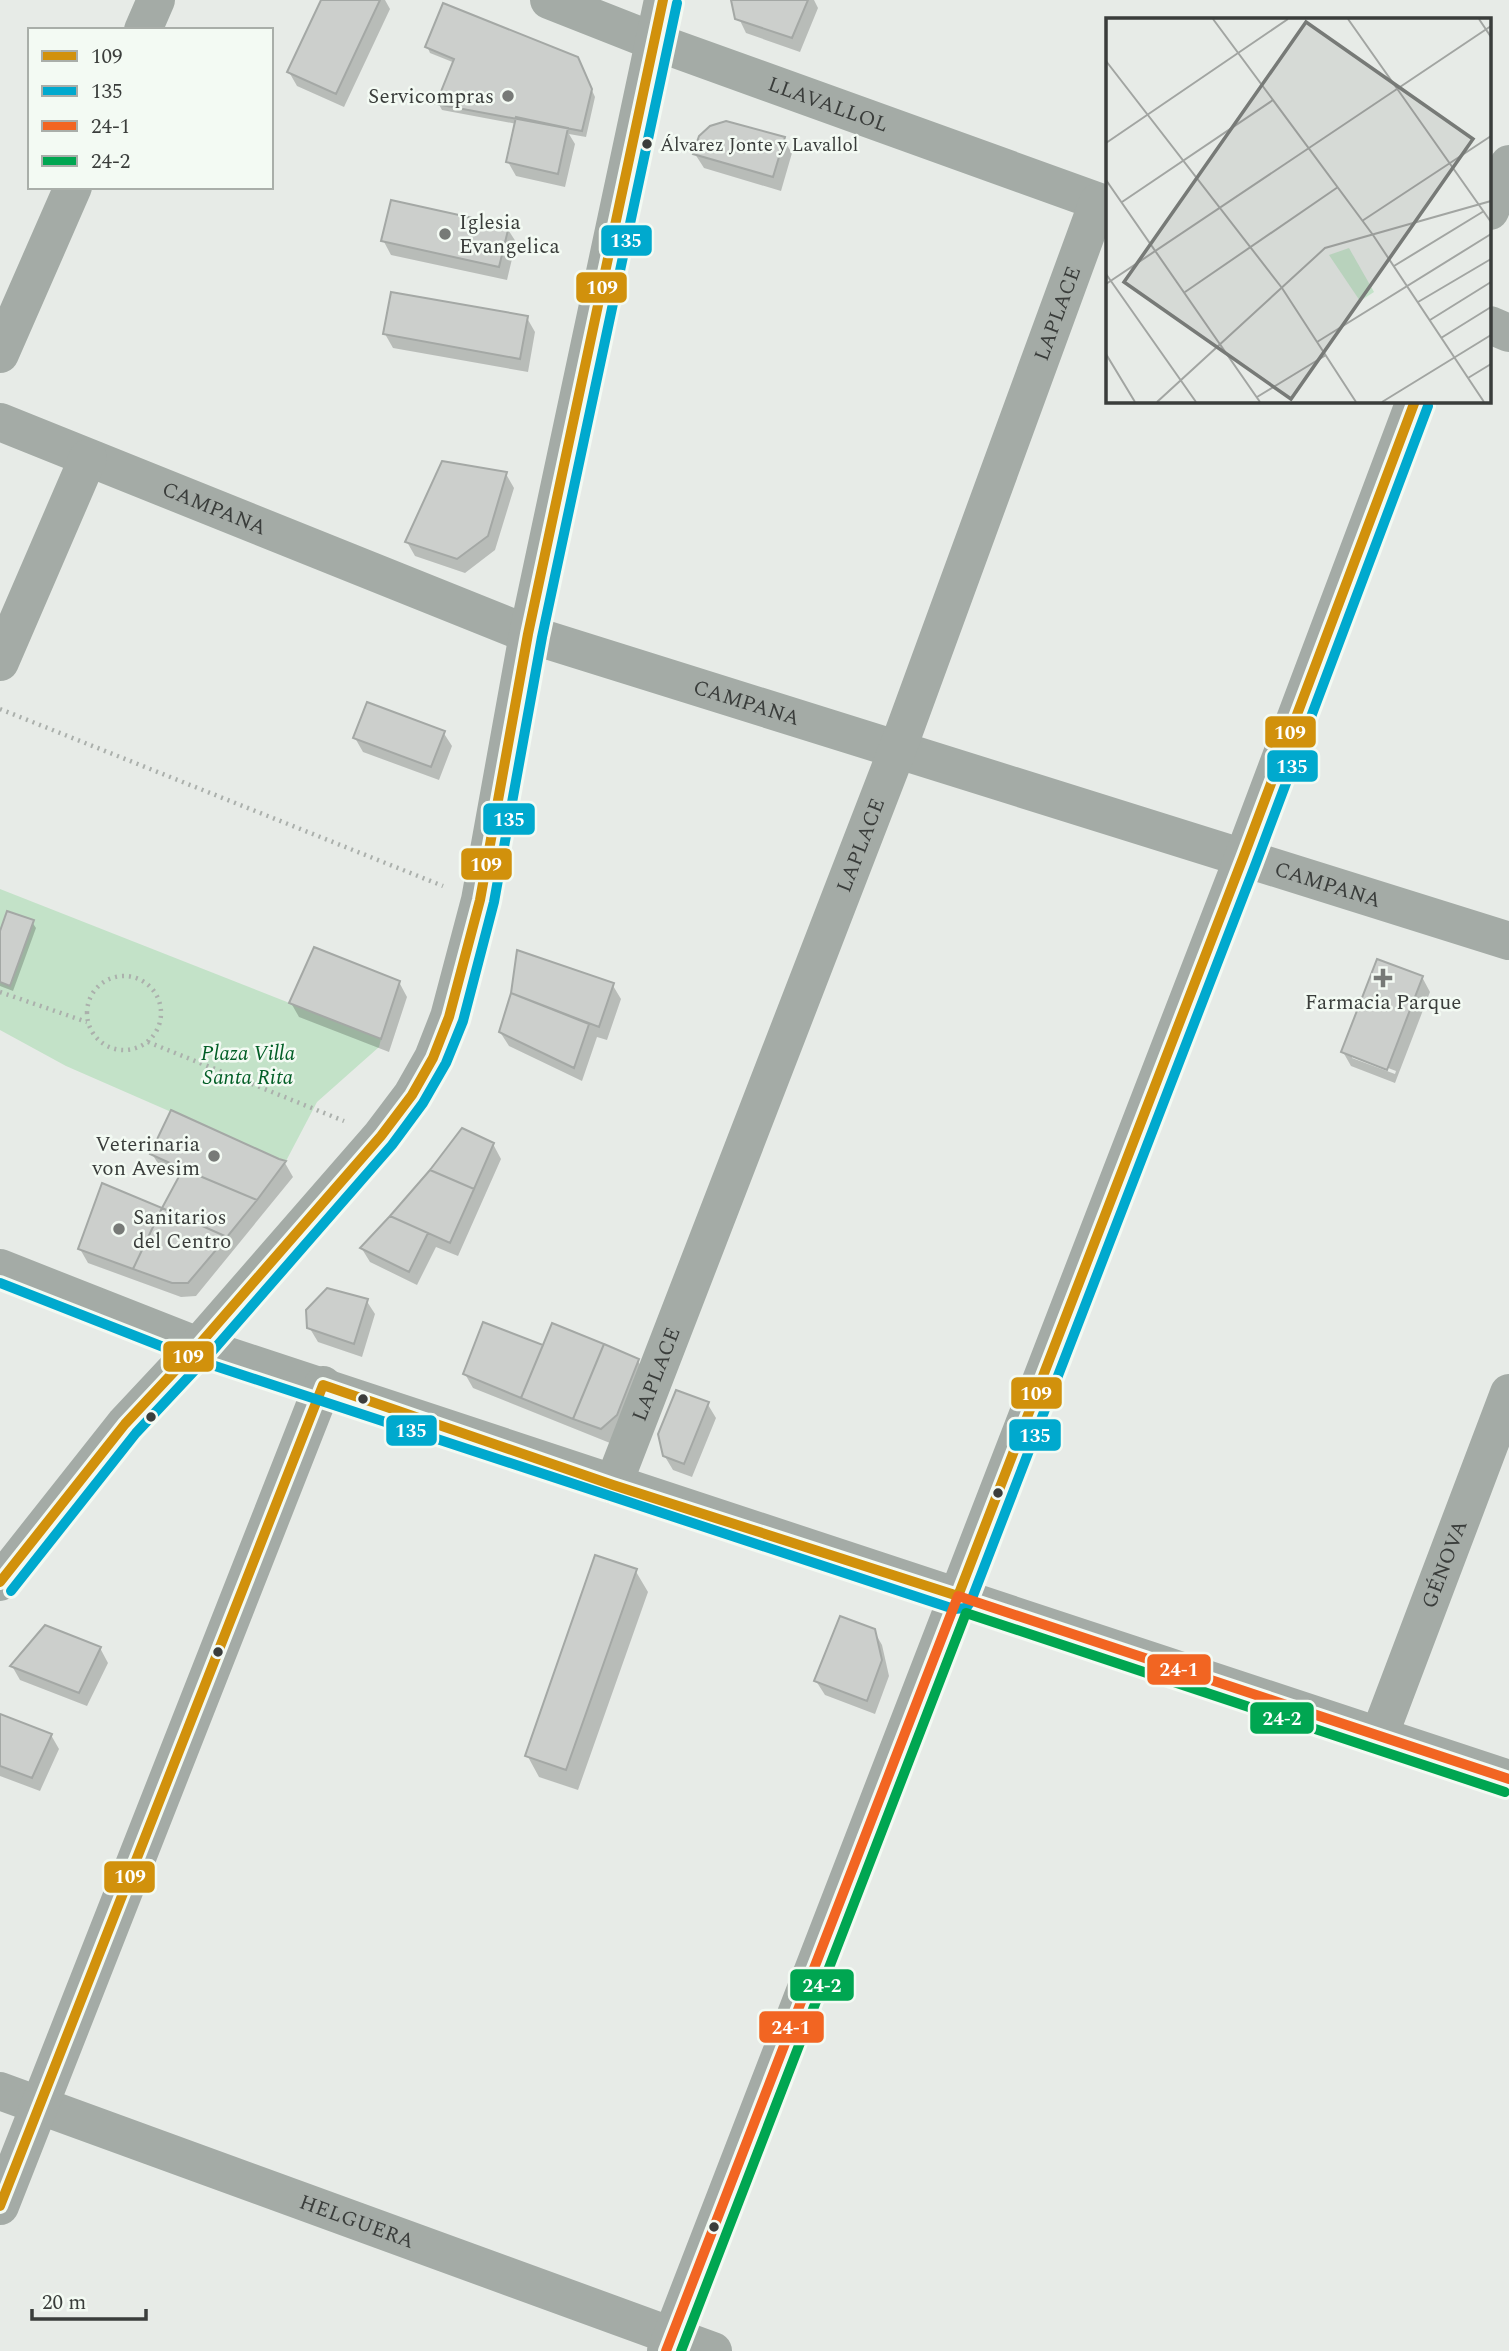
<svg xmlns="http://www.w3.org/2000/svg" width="1509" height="2351" viewBox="0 0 1509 2351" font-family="Spectral,serif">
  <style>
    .green { fill: #c3e2c8 }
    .shadow { fill: #0003; fill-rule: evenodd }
    .building { fill: #cccfcc; stroke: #a4a8a5; stroke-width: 2 }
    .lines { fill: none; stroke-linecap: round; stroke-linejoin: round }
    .path { stroke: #abb0ac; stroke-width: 4.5; stroke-dasharray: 2 5; stroke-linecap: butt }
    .minor { stroke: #a4aba6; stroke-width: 38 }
    .bus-1-casing { stroke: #f3faf3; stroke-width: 16 }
    .bus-2-casing { stroke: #f3faf3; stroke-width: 16 }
    .bus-3-casing { stroke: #f3faf3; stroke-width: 16 }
    .bus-4-casing { stroke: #f3faf3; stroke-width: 16 }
    .bus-1 { stroke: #d1910c; stroke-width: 10 }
    .bus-2 { stroke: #00a9ce; stroke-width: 10 }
    .bus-3 { stroke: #f26522; stroke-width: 10 }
    .bus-4 { stroke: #00a651; stroke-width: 10 }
    .poi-dot { fill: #777a77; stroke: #f3faf3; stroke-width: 2.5 }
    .bus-dot { fill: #3a3d3b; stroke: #f3faf3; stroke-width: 2.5 }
    .labels { text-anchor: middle; stroke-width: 5; stroke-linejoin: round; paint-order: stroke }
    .bus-label { font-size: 19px; fill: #3a3d3b; stroke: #f3faf3; text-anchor: start }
    .poi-label { font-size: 21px; fill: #3a3d3b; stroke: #f3faf3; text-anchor: end }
    .street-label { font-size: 21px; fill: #3a3d3b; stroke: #f3faf3 }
    .park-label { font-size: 21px; font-style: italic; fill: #025e26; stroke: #f3faf3 }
    .inset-road { fill: none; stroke: #a2a5a2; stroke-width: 2 }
    .view { fill: #777a77; fill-opacity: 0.15; stroke: #777a77; stroke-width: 3.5 }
    .inset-edge { fill: none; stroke: #3a3d3b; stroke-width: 3.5 }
    .line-badge { stroke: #f3faf3; stroke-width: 2.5 }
    .badge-label { font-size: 19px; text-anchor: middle; font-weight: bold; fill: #fff }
  </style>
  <rect width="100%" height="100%" fill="#e7ebe7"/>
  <!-- green -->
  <path class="green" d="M0,889l381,150 -2,8 -62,55 -31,59 -7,-2 -213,-93 -66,-36z"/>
  <!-- shadow -->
  <path class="shadow" d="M323,0h62l5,9 -46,98 -47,-21 -8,-14z
    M733,0h81l4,8 -18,44 -54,-19 -14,-29z
    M427,46l154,20 14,31 -9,40 -17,-3 6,10 -10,43 -49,-11 -8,-14 9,-38 -75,-14 -4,-7 17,-40 -25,-10z
    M783,139l9,14 -11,38 -77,-23 -9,-14z
    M507,228l9,14 -9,38 -116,-25 -8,-15z
    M527,318l8,14 -7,40 -135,-24 -8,-14z
    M506,474l8,14 -19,62 -30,23 -50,-17 -8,-14z
    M443,732l9,14 -13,34 -76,-28 -8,-14z
    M32,922l4,6 -23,63 -13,-5v-50z
    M518,953l94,31 9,15 -14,41 -10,-3 -15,44 -73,-35 -9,-14 12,-38z
    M1422,977l8,15 -35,91 -44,-17 -8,-14zM1352,1054l44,17 -1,3 -43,-16z
    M399,982l8,15 -18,55 -90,-35 -8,-14z
    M172,1113l113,50 8,14 -97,119 -15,1 -93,-34 -8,-14 83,-39 17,-33 -19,-9 -9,-14z
    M463,1130l30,14 8,15 -43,97 -22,-9 -19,38 -47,-23 -8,-13z
    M366,1300l9,14 -13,43 -44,-15 -9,-15z
    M544,1347l94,14 8,14 -36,68 -137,-55 -8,-14z
    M707,1403l9,15 -24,59 -19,-7 -9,-15z
    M635,1570l13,22 -70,198 -39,-13 -12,-22z
    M874,1631l8,14 7,31 -14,38 -50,-19 -9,-14z
    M100,1648l8,15 -21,43 -67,-26 -8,-14z
    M0,1716l51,19 8,14 -19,42 -40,-15z"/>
  <!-- building -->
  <path class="building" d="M321,0h59l-44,94 -49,-22z
    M731,0h77l-16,38 -57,-19z
    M443,3l135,54 14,32 -10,42 -146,-27 18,-45 -29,-12z
    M516,117l52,11 -10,46 -52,-12z
    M726,121l59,16 -12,40 -80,-23 6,-18 11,-10z
    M391,200l118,26 -10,41 -118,-26z
    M391,292l137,24 -8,43 -137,-25z
    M442,461l65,11 -19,64 -31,23 -52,-17z
    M367,702l78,29 -14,36 -78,-29z
    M7,911l27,9 -24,66 -10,-4v-51z
    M314,947l86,34 -19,58 -92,-36z
    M517,950l97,33 -15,44 -88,-34z
    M1377,959l46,17 -36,94 -46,-18z
    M511,993l78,31 -15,44 -75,-36z
    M171,1110l108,49 7,2 -29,39 -74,-31 -33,-15z
    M462,1128l32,15 -20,46 -44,-19z
    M183,1169l74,31 -30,37 -65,-29z
    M430,1170l44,19 -24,54 -60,-27z
    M102,1183l60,25 -29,61 -55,-20z
    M162,1208l65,29 -39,46h-16l-39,-14z
    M390,1216l38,17 -19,39 -49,-24z
    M327,1288l41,11 -14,45 -47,-16 -1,-18z
    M483,1322l60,23 -22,53 -58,-24z
    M552,1323l52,21 -31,75 -52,-21z
    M604,1344l35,15 -22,56 -16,14 -28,-10z
    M676,1390l33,12 -25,62 -21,-8 -5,-22z
    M595,1555l42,14 -71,201 -41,-14z
    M840,1616l35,13 7,31 -15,41 -53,-20z
    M45,1625l56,22 -22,46 -69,-27z
    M0,1714l52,20 -20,44 -32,-12z"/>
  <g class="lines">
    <!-- path -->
    <path class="path" d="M0,709l443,177
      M87 1013a37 37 0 1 1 74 0a37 37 0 1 1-74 0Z
      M0,992l87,30
      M148,1042l196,79"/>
    <!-- minor -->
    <g class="minor">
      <path id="s1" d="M549,0l104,41 455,164"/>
      <path d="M143,30l13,-30"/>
      <path d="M1490,211l19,-47"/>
      <path d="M1490,325l19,8"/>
      <path d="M0,354l73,-167"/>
      <path id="s2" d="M0,422l528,212 981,307"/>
      <path d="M0,662l88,-204"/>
      <path d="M0,1268l198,78 1311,433"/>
      <path id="s3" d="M613,1485l285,-737 200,-546"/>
      <path d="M0,1582l125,-158 73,-78 183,-210 31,-41 21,-37 16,-41 31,-117 48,-266 135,-634"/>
      <path id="s4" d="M1379,1736l130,-343"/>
      <path id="s5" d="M0,2091l713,260"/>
      <path d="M0,2206l323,-821"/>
      <path d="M666,2351l577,-1493 172,-457"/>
    </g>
    <!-- bus-1 casing -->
    <g class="bus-1-casing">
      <path id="bus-1" d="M0,1582l125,-158 73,-78 183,-210 31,-41 21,-37 16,-41 31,-117 48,-266 135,-634
        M0,2206l323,-821 290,100 345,111 285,-738 172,-457"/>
    </g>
    <!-- bus-2 casing -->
    <g class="bus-2-casing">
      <path id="bus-2" d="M0,1283l194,76 760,250 12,-1 5,-7 285,-738 172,-457
        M11,1591l125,-158 73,-78 183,-210 31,-42 23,-40 17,-42 31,-119 48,-265 135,-634"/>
    </g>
    <!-- bus-3 casing -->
    <g class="bus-3-casing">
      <path id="bus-3" d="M666,2351l292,-755 551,183"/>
    </g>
    <!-- bus-4 casing -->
    <g class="bus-4-casing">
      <path id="bus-4" d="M681,2351l285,-738 539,179"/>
    </g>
    <!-- bus-1 -->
    <use href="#bus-1" class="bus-1"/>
    <!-- bus-2 -->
    <use href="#bus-2" class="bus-2"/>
    <!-- bus-3 -->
    <use href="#bus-3" class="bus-3"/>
    <!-- bus-4 -->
    <use href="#bus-4" class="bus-4"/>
  </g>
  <!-- markers -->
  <g class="poi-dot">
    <circle cx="508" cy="96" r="7"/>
    <circle cx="445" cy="234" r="7"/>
    <path d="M1379.5 967.5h7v7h7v7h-7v7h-7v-7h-7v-7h7z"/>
    <circle cx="214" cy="1156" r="7"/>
    <circle cx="119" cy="1229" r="7"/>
  </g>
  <g class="bus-dot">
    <circle cx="647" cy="144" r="6"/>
    <circle cx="363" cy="1399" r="6"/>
    <circle cx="151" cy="1417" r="6"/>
    <circle cx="998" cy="1493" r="6"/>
    <circle cx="218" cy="1652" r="6"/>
    <circle cx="714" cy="2227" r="6"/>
  </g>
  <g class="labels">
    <!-- bus labels -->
    <g class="bus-label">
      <text x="660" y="151">Álvarez Jonte y Lavallol</text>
    </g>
    <!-- poi labels -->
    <g class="poi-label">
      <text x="494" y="103">Servicompras</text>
      <text x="459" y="229" text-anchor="start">Iglesia<tspan x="459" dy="24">Evangelica</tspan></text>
      <text x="1383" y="1009" text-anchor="middle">Farmacia Parque</text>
      <text x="200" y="1151">Veterinaria<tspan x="200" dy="24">von Avesim</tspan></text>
      <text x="133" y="1224" text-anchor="start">Sanitarios<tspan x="133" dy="24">del Centro</tspan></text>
    </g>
    <!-- street labels -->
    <g class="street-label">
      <text dy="7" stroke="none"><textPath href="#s1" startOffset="298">LLAVALLOL</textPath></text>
      <text dy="7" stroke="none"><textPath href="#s3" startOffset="1253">LAPLACE</textPath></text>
      <text dy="7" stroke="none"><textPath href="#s2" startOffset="231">CAMPANA</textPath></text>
      <text dy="7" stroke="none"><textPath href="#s2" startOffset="798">CAMPANA</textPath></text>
      <text dy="7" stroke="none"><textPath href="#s3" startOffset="686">LAPLACE</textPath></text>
      <text dy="7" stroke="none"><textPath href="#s2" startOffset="1407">CAMPANA</textPath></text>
      <text dy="7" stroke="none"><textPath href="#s3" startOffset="119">LAPLACE</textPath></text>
      <text dy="7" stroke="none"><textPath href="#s4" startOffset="184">GÉNOVA</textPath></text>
      <text dy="7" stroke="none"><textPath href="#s5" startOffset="380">HELGUERA</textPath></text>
    </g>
    <!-- park labels -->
    <g class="park-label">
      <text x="248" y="1060">Plaza Villa<tspan x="248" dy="24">Santa Rita</tspan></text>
    </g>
  </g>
  <!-- overview -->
  <g transform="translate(1106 18)">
    <rect width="385" height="385" fill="#e7ebe7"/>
    <path d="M243,230l25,44 -14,9 -31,-46z" fill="#c3e2c8"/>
    <path class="inset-road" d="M107,1l160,216 111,167M242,1l143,203M373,1l12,18M0,43l176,227 74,114M0,125l182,-124M0,162l154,222M16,184l151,-102M256,203l129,-85M288,248l90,-55M0,256l90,128M0,266l385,-258M79,274l153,-105M312,284l73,-43M324,302l61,-38M335,320l50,-31M211,324l174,-108M0,336l29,48M362,360l23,-14M151,379l69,-42M51,384l168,-154 166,-47M276,384l109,-67"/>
    <path class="view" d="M200,4l167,117 -182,260 -167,-117z"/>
    <rect width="385" height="385" class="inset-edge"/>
  </g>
  <g class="line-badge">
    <rect x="600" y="224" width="53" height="33" rx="7" fill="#00a9ce"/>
    <rect x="575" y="271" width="53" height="33" rx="7" fill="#d1910c"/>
    <rect x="1264" y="715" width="53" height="34" rx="7" fill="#d1910c"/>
    <rect x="1266" y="749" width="53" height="34" rx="7" fill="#00a9ce"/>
    <rect x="482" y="802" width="54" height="34" rx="7" fill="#00a9ce"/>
    <rect x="460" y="847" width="53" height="34" rx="7" fill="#d1910c"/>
    <rect x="162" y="1340" width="53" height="33" rx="7" fill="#d1910c"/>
    <rect x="1010" y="1376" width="53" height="34" rx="7" fill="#d1910c"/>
    <rect x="385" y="1414" width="53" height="33" rx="7" fill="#00a9ce"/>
    <rect x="1008" y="1418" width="54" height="34" rx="7" fill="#00a9ce"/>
    <rect x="1146" y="1653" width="66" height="33" rx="7" fill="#f26522"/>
    <rect x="1249" y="1701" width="66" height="34" rx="7" fill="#00a651"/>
    <rect x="103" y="1860" width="53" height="34" rx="7" fill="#d1910c"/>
    <rect x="789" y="1968" width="66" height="34" rx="7" fill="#00a651"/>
    <rect x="758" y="2010" width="67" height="34" rx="7" fill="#f26522"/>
  </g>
  <g class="badge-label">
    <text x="626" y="247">135</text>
    <text x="602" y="294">109</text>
    <text x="1290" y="739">109</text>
    <text x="1292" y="773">135</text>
    <text x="509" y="826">135</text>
    <text x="486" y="871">109</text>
    <text x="188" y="1363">109</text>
    <text x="1036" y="1400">109</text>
    <text x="411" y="1437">135</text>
    <text x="1035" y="1442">135</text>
    <text x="1179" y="1676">24-1</text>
    <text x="1282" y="1725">24-2</text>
    <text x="130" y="1883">109</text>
    <text x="822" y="1992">24-2</text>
    <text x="791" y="2034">24-1</text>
  </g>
  <!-- legend -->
  <rect x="28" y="28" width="245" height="161" fill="#f3faf3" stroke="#a9aea9" stroke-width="2"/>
  <rect x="42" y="51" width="35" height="10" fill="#d1910c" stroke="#a9aea9" stroke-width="2"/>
  <text x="91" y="63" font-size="21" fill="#3a3d3b">109</text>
  <rect x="42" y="86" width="35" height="10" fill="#00a9ce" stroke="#a9aea9" stroke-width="2"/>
  <text x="91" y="98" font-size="21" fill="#3a3d3b">135</text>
  <rect x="42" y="121" width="35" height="10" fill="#f26522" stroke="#a9aea9" stroke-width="2"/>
  <text x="91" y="133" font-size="21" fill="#3a3d3b">24-1</text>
  <rect x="42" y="156" width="35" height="10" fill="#00a651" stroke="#a9aea9" stroke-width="2"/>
  <text x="91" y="168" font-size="21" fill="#3a3d3b">24-2</text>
  <!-- scale -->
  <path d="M32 2309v10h114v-10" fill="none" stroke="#3a3d3b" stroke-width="3.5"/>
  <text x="42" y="2309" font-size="21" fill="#3a3d3b" stroke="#f3faf3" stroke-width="5" paint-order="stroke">20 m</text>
</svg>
